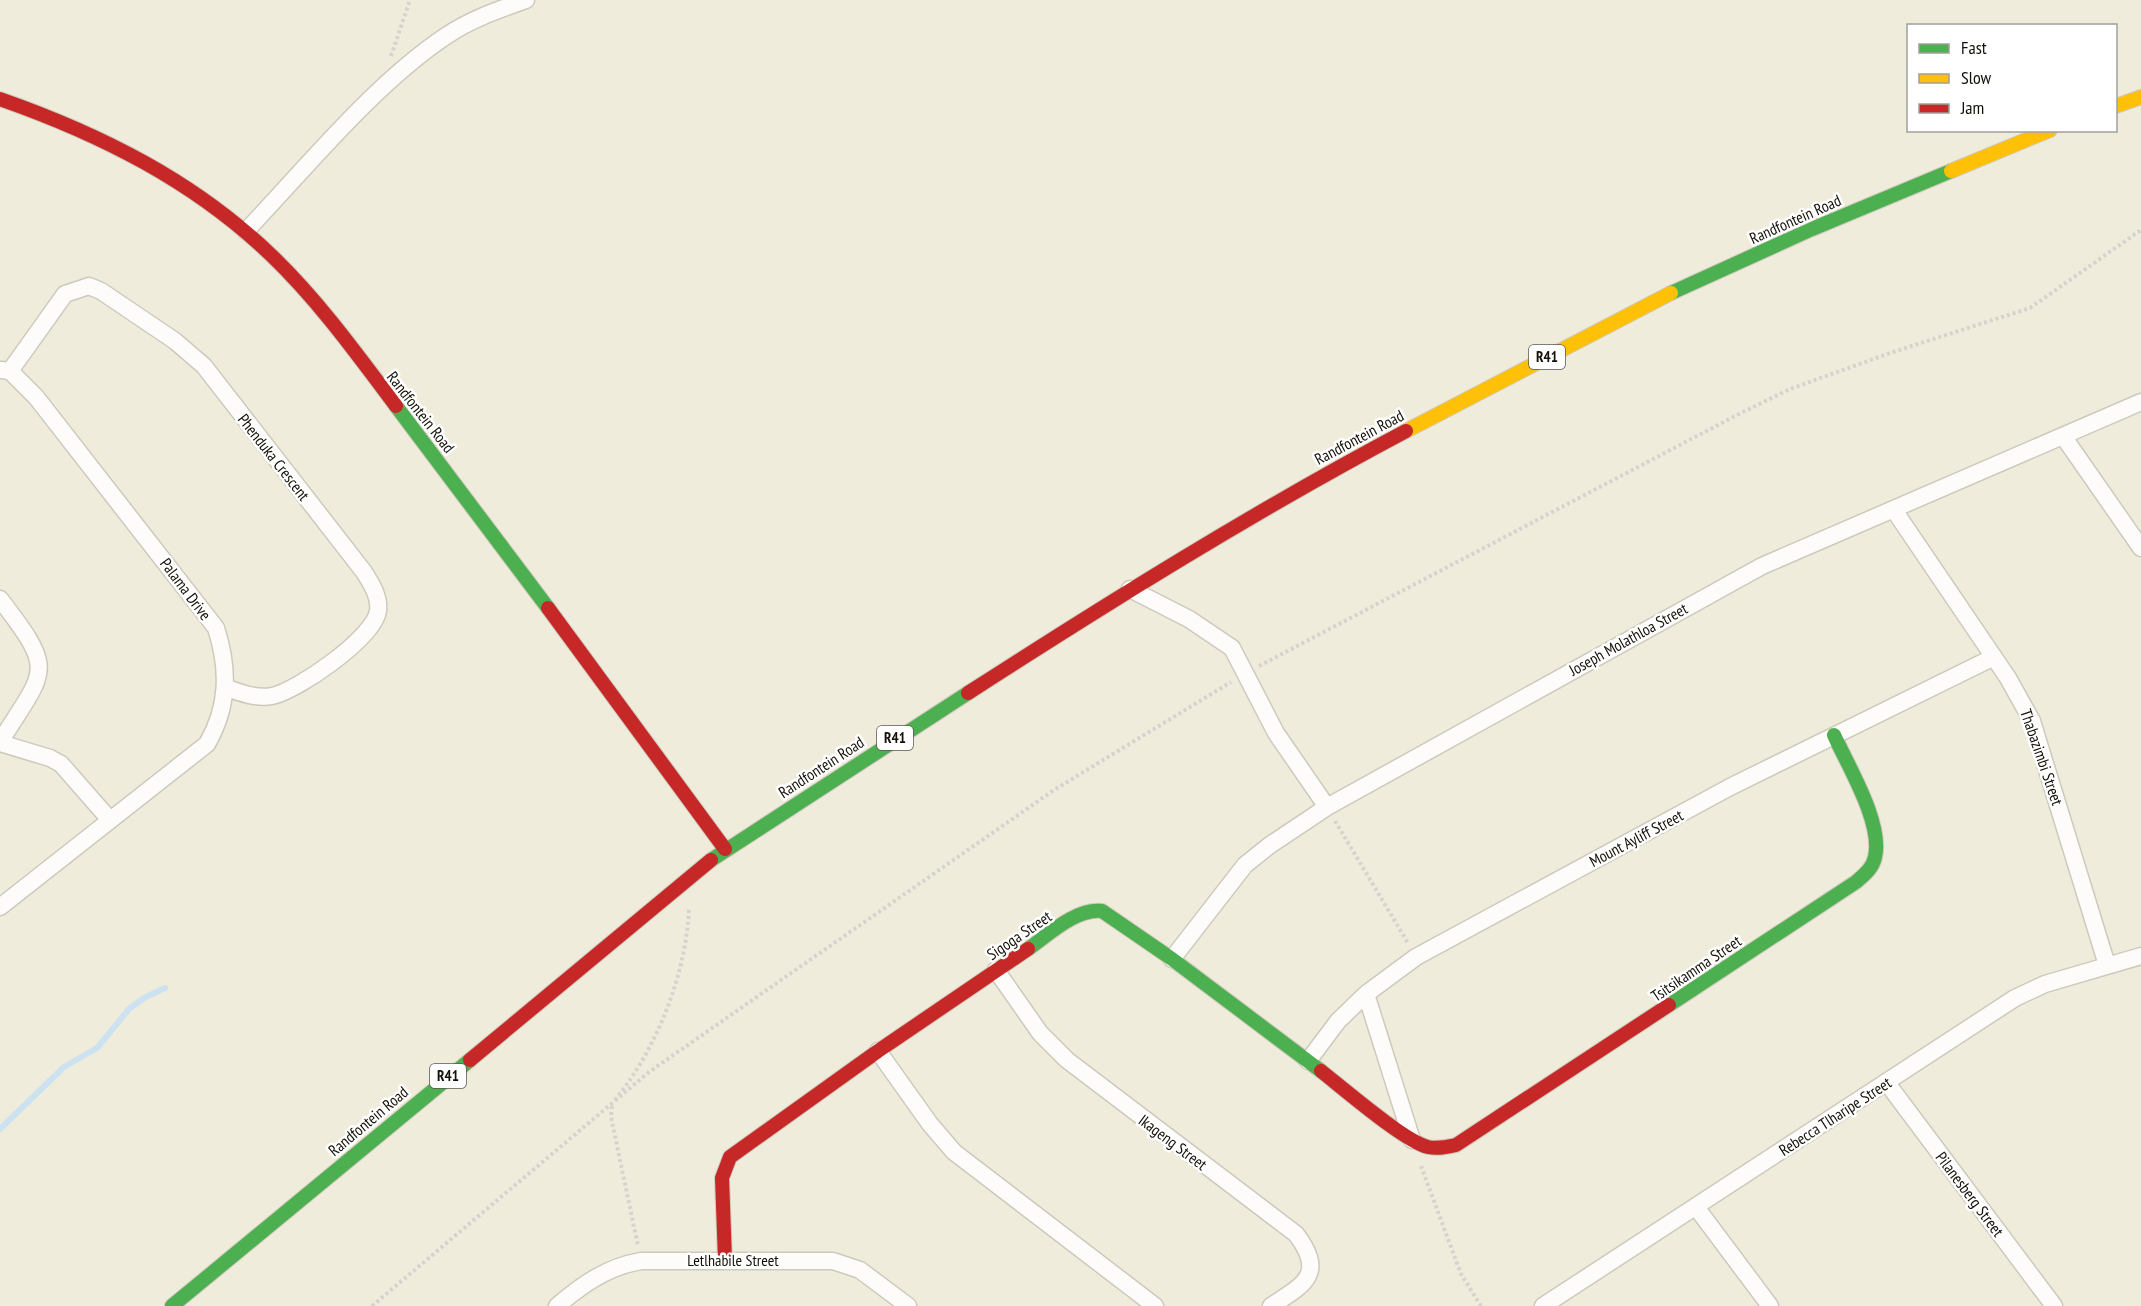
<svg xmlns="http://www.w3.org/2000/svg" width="2141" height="1306" viewBox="0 0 2141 1306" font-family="'PT Sans Narrow',sans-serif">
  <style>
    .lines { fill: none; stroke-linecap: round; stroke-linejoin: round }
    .stream { stroke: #cde2f1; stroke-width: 6 }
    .street-casing { stroke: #cdc9bc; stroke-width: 19 }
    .fast-casing { stroke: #cdc9bc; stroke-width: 16 }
    .slow-casing { stroke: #cdc9bc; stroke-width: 16 }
    .jam-casing { stroke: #cdc9bc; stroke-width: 16 }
    .path { stroke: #d5d3ce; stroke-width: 4; stroke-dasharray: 3 3; stroke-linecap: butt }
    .street { stroke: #fdfcfa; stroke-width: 16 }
    .fast { stroke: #4caf50; stroke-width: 14 }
    .slow { stroke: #ffc107; stroke-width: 14 }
    .jam { stroke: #c62828; stroke-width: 14 }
    .labels { text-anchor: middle; stroke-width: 5; stroke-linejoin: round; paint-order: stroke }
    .shield { fill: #fff; stroke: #5a5851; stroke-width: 1.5 }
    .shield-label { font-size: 15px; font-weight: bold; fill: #131007 }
    .street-label { font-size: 16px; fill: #131007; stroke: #fff }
  </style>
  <rect width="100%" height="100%" fill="#f0ecdc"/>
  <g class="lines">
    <!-- stream -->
    <path class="stream" d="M0,1129l64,-62 33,-19 32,-39 15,-11 21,-10"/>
    <!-- street casing -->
    <g class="street-casing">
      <path id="street" d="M246,231c60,-63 128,-147 200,-195 25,-17 52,-26 80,-36
        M10,371l55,-77 24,-8 12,5 74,50 29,25 160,206c7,11 16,25 14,39 -4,27 -81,80 -106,85 -15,3 -31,-3 -45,-8
        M2063,436l78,112
        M1894,510l114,168 24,43 75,244
        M1130,589l59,30 43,29 44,85 51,74
        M0,599c57,74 46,69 0,143
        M0,743l50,15 11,6 49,56
        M0,907l207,-163c22,-38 22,-75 9,-116l-180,-231 -26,-26 -9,-1
        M1172,959l73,-94 25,-20 57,-38 435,-241 379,-164
        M996,970l44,63 27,27 229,174c30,40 9,50 -25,72
        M1366,994l46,146
        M878,1051l52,73 24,28 201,154
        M1308,1061l30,-40 28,-27 50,-37 314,-170 264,-130
        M1887,1083l167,223
        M1696,1207l74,99
        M557,1306c26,-22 50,-39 84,-45h192l27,9 48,36
        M1543,1306l472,-308 30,-14 96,-28"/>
    </g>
    <!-- fast casing -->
    <g class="fast-casing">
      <path id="fast" d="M1671,293l141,-64 139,-58
        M396,406l152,202
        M711,860l257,-167
        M1028,949c20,-14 48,-41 74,-38l70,48 149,112
        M1669,1005l187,-123c8,-7 17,-14 19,-25 8,-34 -27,-91 -41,-122
        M172,1306l298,-246"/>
    </g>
    <!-- slow casing -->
    <g class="slow-casing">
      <path id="slow" d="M2116,106l25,-9
        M1951,171l99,-41
        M1406,431l265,-138"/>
    </g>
    <!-- jam casing -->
    <g class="jam-casing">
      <path id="jam" d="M0,99c100,35 194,82 271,156 47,45 86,99 125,151
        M548,608l177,241
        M968,693c143,-92 287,-182 438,-262
        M470,1060l241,-200
        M1321,1071c23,18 83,70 107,76 10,2 19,0 28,-2l213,-140
        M725,1260l-3,-82 8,-21 148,-106 150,-102"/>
    </g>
    <!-- path -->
    <path class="path" d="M391,56l19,-56
      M1259,666l478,-251 53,-26 100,-36 140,-45 111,-78
      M1335,821l73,122
      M615,1100c42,-52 71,-125 74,-192
      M612,1106l-1,11 27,129
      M1421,1166l40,108 20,32
      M372,1306l277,-234 405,-282 177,-108"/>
    <!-- street -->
    <use href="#street" class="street"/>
    <!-- fast -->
    <use href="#fast" class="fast"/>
    <!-- slow -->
    <use href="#slow" class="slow"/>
    <!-- jam -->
    <use href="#jam" class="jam"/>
  </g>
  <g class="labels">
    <!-- shield labels -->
    <g class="shield">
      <rect x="1529" y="345" width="36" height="24" rx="4.5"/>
      <rect x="877" y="726" width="36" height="24" rx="4.5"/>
      <rect x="430" y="1064" width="36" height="24" rx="4.5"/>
    </g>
    <g class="shield-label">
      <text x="1547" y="362">R41</text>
      <text x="895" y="743">R41</text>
      <text x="448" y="1081">R41</text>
    </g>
    <!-- street labels -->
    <g class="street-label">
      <text transform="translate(1795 219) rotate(-24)" y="6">Randfontein Road</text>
      <text transform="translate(421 412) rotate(52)" y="6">Randfontein Road</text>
      <text transform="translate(1359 437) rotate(-28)" y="6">Randfontein Road</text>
      <text transform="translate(274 457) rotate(52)" y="6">Phenduka Crescent</text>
      <text transform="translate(186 589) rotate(53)" y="6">Palama Drive</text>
      <text transform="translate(1628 639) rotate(-29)" y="6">Joseph Molathloa Street</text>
      <text transform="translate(2042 757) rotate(71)" y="6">Thabazimbi Street</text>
      <text transform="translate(821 767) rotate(-33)" y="6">Randfontein Road</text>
      <text transform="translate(1636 838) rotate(-28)" y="6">Mount Ayliff Street</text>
      <text transform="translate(1019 935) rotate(-34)" y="6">Sigoga Street</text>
      <text transform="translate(1696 968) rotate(-34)" y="6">Tsitsikamma Street</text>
      <text transform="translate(1835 1116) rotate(-33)" y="6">Rebecca Tlharipe Street</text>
      <text transform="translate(368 1121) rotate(-40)" y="6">Randfontein Road</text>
      <text transform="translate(1173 1142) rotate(37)" y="6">Ikageng Street</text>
      <text transform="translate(1970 1194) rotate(53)" y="6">Pilanesberg Street</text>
      <text x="733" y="1266">Letlhabile Street</text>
    </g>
  </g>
  <!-- legend -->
  <rect x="1907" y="24" width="210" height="108" fill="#ffffff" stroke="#a19f9c" stroke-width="1.5"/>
  <rect x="1919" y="44" width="30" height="9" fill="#4caf50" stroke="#a19f9c" stroke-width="1.5"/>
  <text x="1961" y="54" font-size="18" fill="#131007">Fast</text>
  <rect x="1919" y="74" width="30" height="9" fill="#ffc107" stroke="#a19f9c" stroke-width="1.5"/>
  <text x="1961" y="84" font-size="18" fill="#131007">Slow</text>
  <rect x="1919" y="104" width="30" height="9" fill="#c62828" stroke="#a19f9c" stroke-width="1.5"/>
  <text x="1961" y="114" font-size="18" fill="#131007">Jam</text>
</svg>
